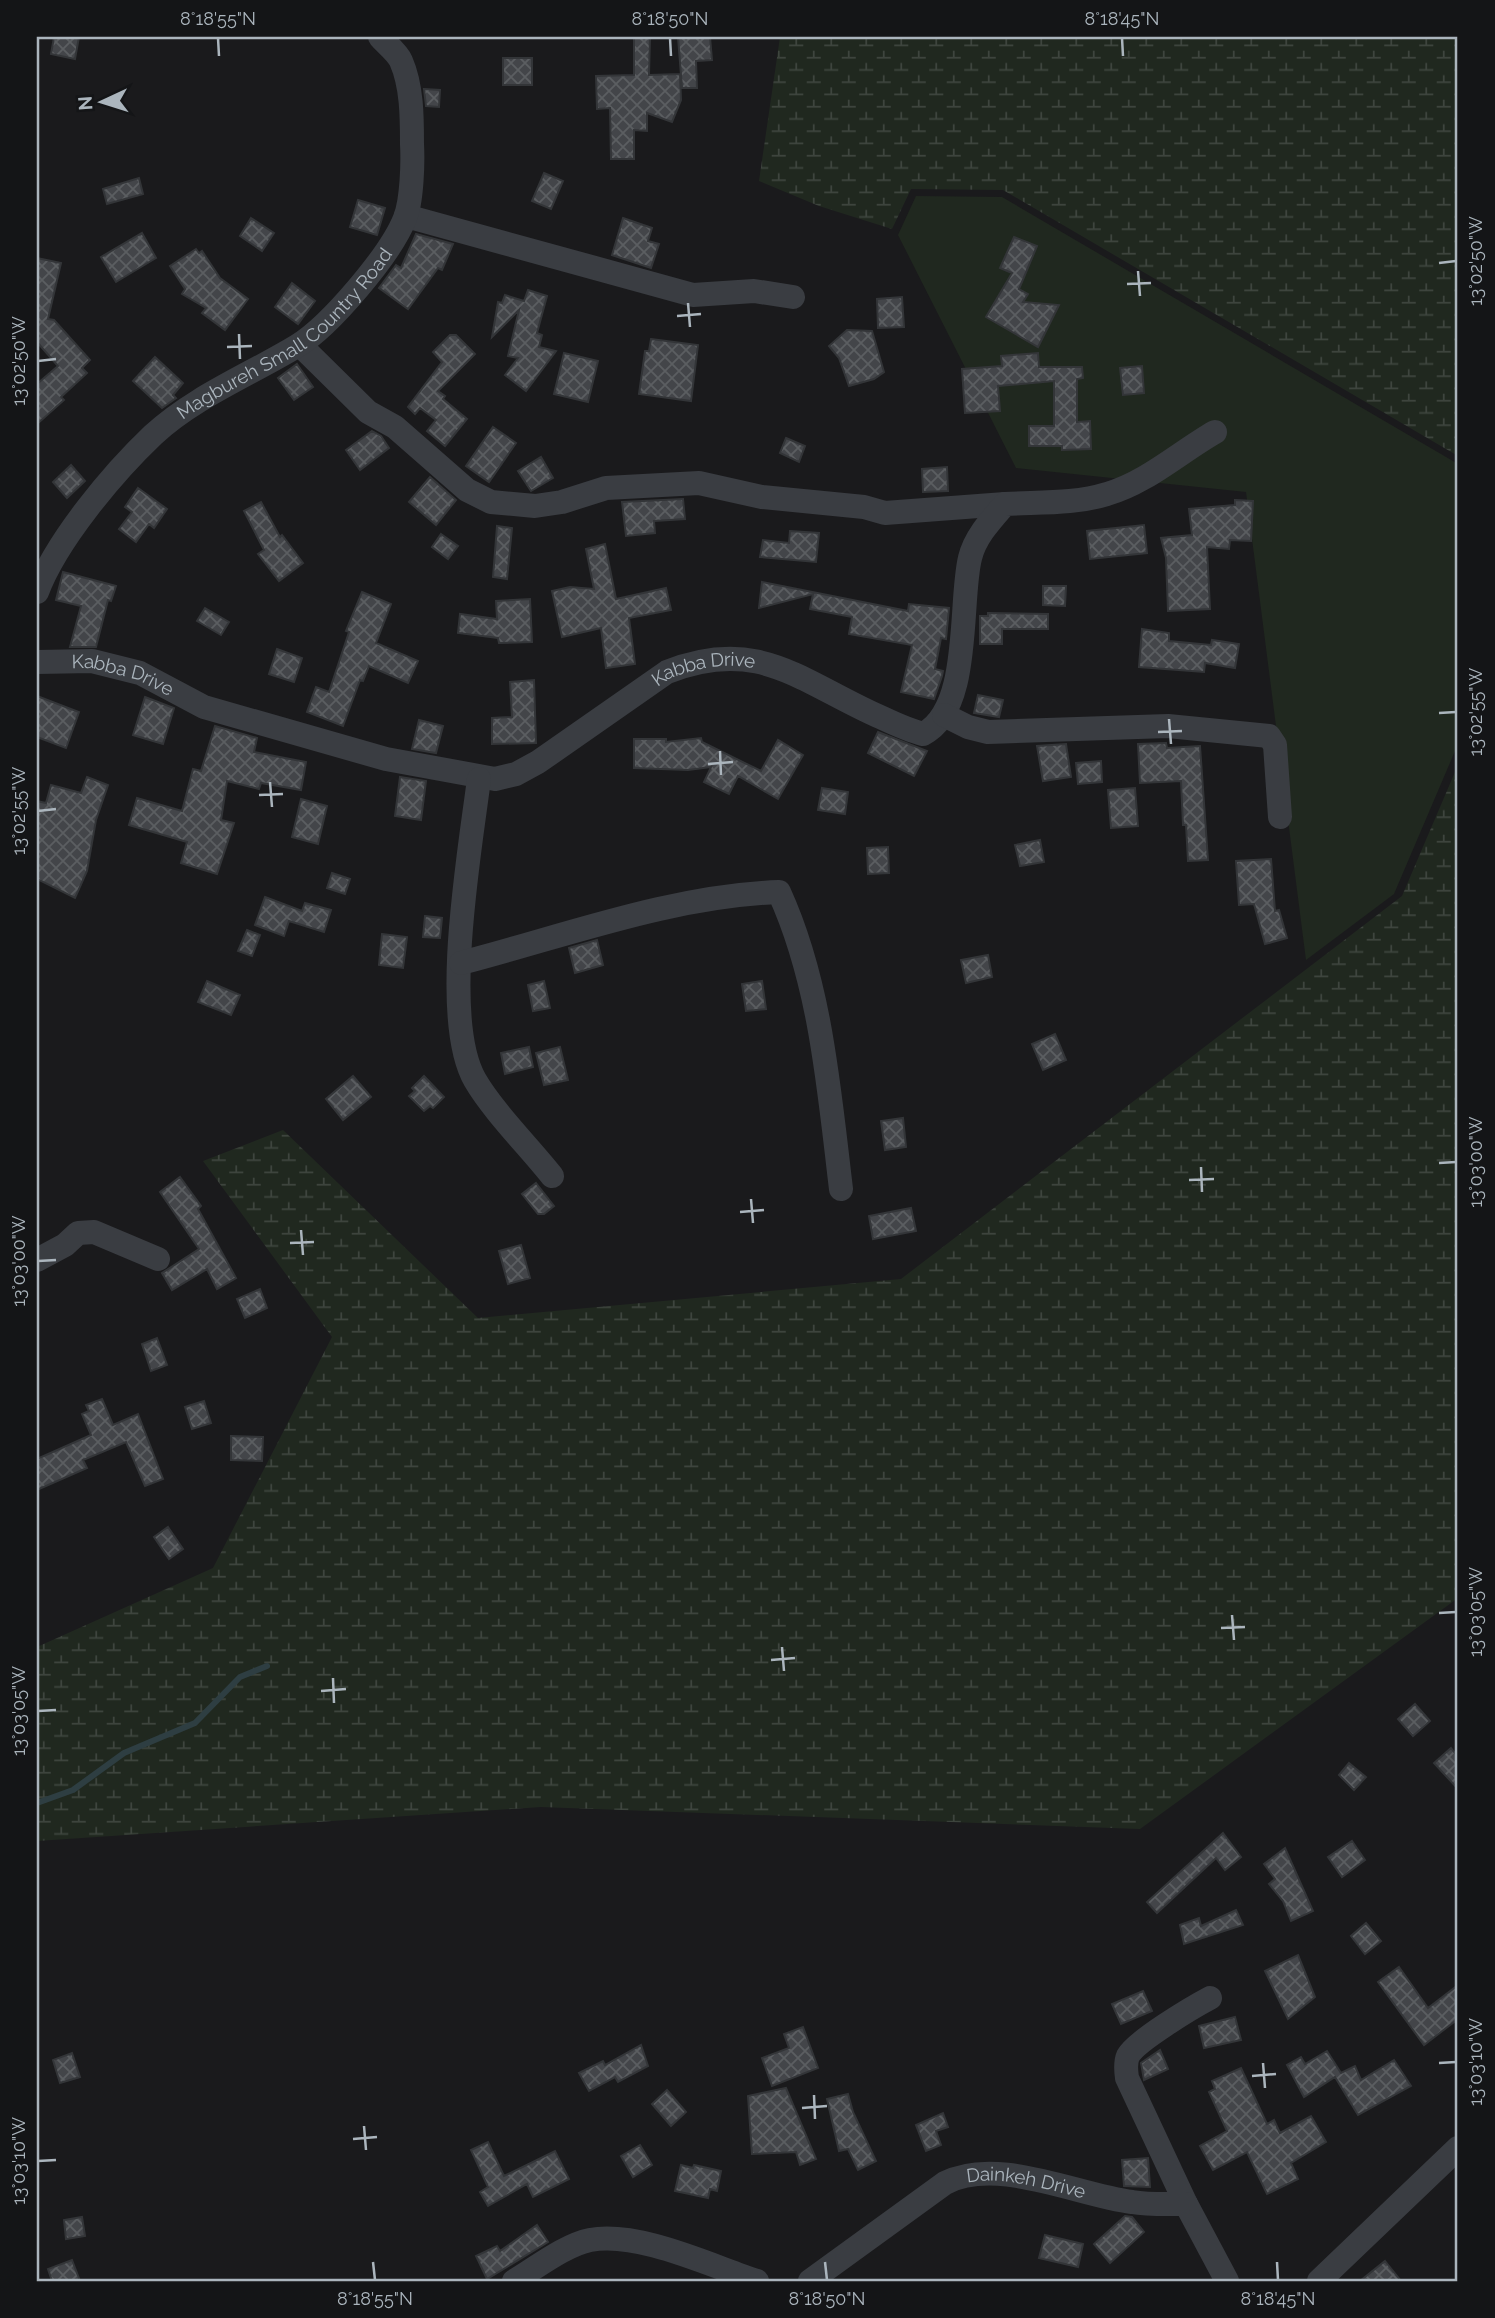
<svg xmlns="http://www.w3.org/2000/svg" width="1495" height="2318" viewBox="0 0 1495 2318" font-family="Raleway,sans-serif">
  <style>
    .green { fill: #20281f }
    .wetland { fill: url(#wetland-marsh) }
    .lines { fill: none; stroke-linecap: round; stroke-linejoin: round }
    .stream { stroke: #2e3e42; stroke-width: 6 }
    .building { fill: url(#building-cross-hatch); stroke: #333538; stroke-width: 2 }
    .minor { stroke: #3a3d42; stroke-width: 24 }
    .ticks { fill: none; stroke: #abb5bd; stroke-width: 2.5 }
    .labels { text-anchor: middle; stroke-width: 5; stroke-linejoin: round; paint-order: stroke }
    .street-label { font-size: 19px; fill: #abb5bd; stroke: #141517 }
    .neatline { fill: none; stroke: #abb5bd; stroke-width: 2.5 }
    .ticks-label { font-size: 18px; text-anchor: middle; fill: #abb5bd }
  </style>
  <defs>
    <pattern id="wetland-marsh" width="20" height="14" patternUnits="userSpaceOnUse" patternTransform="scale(1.75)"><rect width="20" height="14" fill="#20281f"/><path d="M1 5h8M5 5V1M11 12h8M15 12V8" fill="none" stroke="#3e453e"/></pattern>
    <pattern id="building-cross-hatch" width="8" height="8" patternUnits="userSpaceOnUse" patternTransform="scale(1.75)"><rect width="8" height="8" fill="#434549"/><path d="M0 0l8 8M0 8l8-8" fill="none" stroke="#5b5e61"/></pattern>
  </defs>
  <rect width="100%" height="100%" fill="#1a1a1c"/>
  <!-- green -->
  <path class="green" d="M916,196l86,1 456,267v280l-64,150 -88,66 -60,-468 -230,-24 -118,-233z"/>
  <!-- wetland -->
  <path class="wetland" d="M780,37h678v419l-455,-266 -92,-1 -19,40 -73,-23 -60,-25z
    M1458,765v833l-318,231 -599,-22 -504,34v-194l176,-79 119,-231 -129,-176 80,-31 195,188 423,-39 501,-383z"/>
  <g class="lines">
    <!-- stream -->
    <path class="stream" d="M37,1803l36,-13 51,-37 71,-30 45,-46 27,-11"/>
  </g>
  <!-- building -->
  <path class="building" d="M54,37h25l-4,22 -24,-5z
    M634,37h16l-1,38 31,-1 1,26 -9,22 -25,-9v18l-13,-1v29h-23l-1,-51 -13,1 -1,-33 38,-1z
    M678,37h32l2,23 -16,1 1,27h-15z
    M503,58h29v27h-29z
    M424,89l16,1 -1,17 -13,-1z
    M544,173l19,8 -12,28 -19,-8z
    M139,178l4,16 -36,10 -4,-15z
    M358,200l27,8 -8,27 -27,-8z
    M251,218l23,15 -12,18 -22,-15z
    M623,218l29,10 -4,13 11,3 -8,24 -39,-13z
    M142,233l14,25 -40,24 -15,-25z
    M416,234l37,10 -11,26 -4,-2 -30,41 -29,-21 17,-23 5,3z
    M1014,237l23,9 -18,43 9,5 -5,8 36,3 -21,42 -52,-30 26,-44 -12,-5z
    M196,249l3,4 3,-2 18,27 28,21 -23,31 -23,-17 4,-5 -24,-14 3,-5 -15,-23z
    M37,258l24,5 -13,56 6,1 36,40 -8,8 5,5 -26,24 3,3 -27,24v-40l21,-18 -21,-24z
    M292,283l23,18 -17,23 -23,-17z
    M528,290l19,6 -10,37 5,2 -3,12 17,4 -30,40 -21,-16 13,-17 -10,-2 11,-46 -27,27 6,-35 4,1 3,-8 19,6z
    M902,297l2,30 -26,1 -1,-29z
    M847,330l25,1 12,41 -10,7 -25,7 -10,-28 -10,-12z
    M450,335h6l19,19 -37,37 7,5 -2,3 24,20 -22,27 -18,-15 9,-11 -16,-12 -5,6 -7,-7 34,-45 -9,-10z
    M651,339l47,6 -7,56 -52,-7 6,-43h4z
    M564,353l34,8 -10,41 -34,-8z
    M1038,353l1,14h43l1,11 -6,1v43l13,-1 1,28 -29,1v-4h-33v-20h25v-45l-56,5 2,25 -35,2 -3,-44 40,-3 -1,-10z
    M155,357l28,26 -10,12 3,3 -14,10 -29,-27z
    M297,364l16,23 -19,13 -16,-22z
    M1142,366l2,27 -21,2 -3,-27z
    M493,427l23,16 -27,39 -23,-16z
    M372,431l9,5 8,12 -29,22 -14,-20z
    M786,438l19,8 -6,16 -19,-9z
    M541,457l12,21 -22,13 -13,-20z
    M71,465l14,16 -18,17 -14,-16z
    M947,467l1,24 -25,1 -1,-23z
    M430,477l26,23 -20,25 -27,-23z
    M138,488l29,21 -13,19 -5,-4 -13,18 -17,-13 13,-17 -7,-5z
    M683,499l2,20 -31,2 1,12 -29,3 -4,-34z
    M1235,500l18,1 -2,40 -21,-1 -1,9 -22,-2 3,62 -42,2 -2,-53 -5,-20 31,-3 -3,-26 46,-4z
    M261,502l19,35 2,-2 21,28 -24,18 -21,-27 6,-4 -20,-39z
    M1144,525l3,28 -57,6 -3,-28z
    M497,526l15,2 -5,51 -14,-2z
    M790,531l29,2 -3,29 -56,-5 3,-17 26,3z
    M441,534l17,12 -10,13 -16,-12z
    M605,544l11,55 50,-11 5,22 -42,8 6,46 -29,4 -5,-40 -39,9 -10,-46 18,-4 24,2 -8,-40z
    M63,572l53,14 -5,15 -3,-1 -12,47h-26l11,-41 -25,-6z
    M762,582l146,29 1,-7 40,4 -3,31 -5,-1 -6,31 8,2 -1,5 -8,23 -33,-7 11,-47 -63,-11 3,-17 -42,-8 3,-15 -54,14z
    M1043,586h23l-1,20 -22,-1z
    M362,592l29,12 -15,39 42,18 -10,22 -39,-17 -6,15 -3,-1 -17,46 -36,-14 9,-25 13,5 20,-60 -3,-1z
    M530,599l2,43 -33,1 -1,-5 -40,-5 2,-19 37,5 -1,-18z
    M205,608l24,14 -8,13 -24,-14z
    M988,613l60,1v15h-46v15h-22v-28h8z
    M1142,629l27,4v8l42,4 1,-5 27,4 -4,24 -30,-5 -1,9 -65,-5z
    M277,649l25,9 -8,24 -25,-8z
    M534,680l2,63 -44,1v-26l20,-1 -2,-35z
    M978,695l25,5 -4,17 -25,-4z
    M37,696l42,16 -13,36 -29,-11z
    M145,697l29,11 -11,36 -30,-9z
    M419,720l24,6 -7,27 -24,-4z
    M215,726l42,12 -3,14 52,10 -5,28 -40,-7 -2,6 -32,-8 -6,39 13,3 -17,51 -36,-11 6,-21 -58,-17 8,-27 45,13 11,-42 8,2z
    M878,732l49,19 -13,25 -46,-23z
    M701,738l1,4 59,29 17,-31 25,15 -25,44 -40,-23 -9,18 -25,-12 7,-15 -23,3 -54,-2v-29h32v3z
    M1166,743l1,5 33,-2 8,114 -20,1 -2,-36h-3l-2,-44 -41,2 -2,-39z
    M1066,744l5,33 -28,4 -6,-35z
    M1101,761l1,21 -24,2 -2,-21z
    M87,777l21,8 -12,35 -9,51 -12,27 -38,-19v-78l9,2 5,-18 30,8z
    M400,777l26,4 -5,39 -26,-4z
    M822,788l26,4 -3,22 -27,-4z
    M1135,788l3,38 -27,2 -3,-38z
    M301,799l26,7 -9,38 -26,-7z
    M1040,840l4,22 -24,4 -5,-21z
    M888,847l1,26 -21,1 -1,-26z
    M1271,859l4,52 4,-1 8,28 -22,6 -11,-40 -15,1 -3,-44z
    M332,873l18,6 -5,15 -18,-6z
    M265,897l37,14 3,-8 26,7 -7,22 -35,-11 -5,15 -29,-11z
    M425,916l17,2 -2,20 -17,-1z
    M247,930l13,5 -8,21 -14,-5z
    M382,934l25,3 -4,31 -24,-3z
    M597,940l6,25 -28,8 -6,-25z
    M988,955l4,22 -26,6 -5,-23z
    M207,981l33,14 -9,20 -33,-13z
    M544,981l6,27 -17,3 -5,-26z
    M762,981l4,28 -20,2 -4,-27z
    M1055,1034l11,26 -23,10 -11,-26z
    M529,1047l4,20 -28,7 -4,-21z
    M560,1047l8,33 -24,5 -8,-32z
    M353,1076l18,21 -28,23 -17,-21z
    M424,1076l20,21 -11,11 -3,-2 -6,5 -15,-15 6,-5 -3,-3z
    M903,1118l3,29 -21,3 -4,-29z
    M180,1177l21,29 -3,3 38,69 -19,11 -10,-20 -35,21 -10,-17 37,-24 -39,-57z
    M536,1183l18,23 -10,8h-6l-16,-20z
    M911,1208l5,23 -43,8 -4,-23z
    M521,1245l9,33 -22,6 -9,-33z
    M260,1289l7,19 -22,10 -8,-19z
    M157,1338l10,27 -16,6 -9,-27z
    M102,1399l11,26 25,-11 25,65 -18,7 -19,-44 -43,18 4,8 -50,22v-31l54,-24 -9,-21 7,-3 -3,-6z
    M204,1401l7,22 -19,6 -7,-22z
    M231,1436l32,1 -1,24 -31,-1z
    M168,1527l15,22 -14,10 -15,-22z
    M1415,1704l15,17 -17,15 -15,-17z
    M1451,1748l7,9v32l-24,-26z
    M1349,1763l17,14 -12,13 -15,-15z
    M1223,1833l18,24 -16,13 -9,-12 -59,55 -10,-11z
    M1352,1841l13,19 -23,17 -14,-20z
    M1285,1848l28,63 -22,10 -8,-20 -14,-17 6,-5 -11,-15z
    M1236,1910l7,15 -59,19 -4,-19 19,-7 2,8z
    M1366,1923l15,18 -16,13 -14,-18z
    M1298,1955l17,42 -27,22 -23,-48z
    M1399,1967l29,41 30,-23v34l-34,26 -46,-63z
    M1143,1991l9,20 -31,13 -9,-20z
    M1235,2017l6,23 -37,8 -5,-22z
    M803,2027l15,41 -46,18 -10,-28 27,-10 -5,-14z
    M641,2045l7,21 -30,16 -3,-5 -26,14 -10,-18 24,-12 2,4z
    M1160,2050l8,19 -24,11 -3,-17z
    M1327,2051l14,22 14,-7 6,14 33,-20 17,26 -53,29 -23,-38 -31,20 -17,-32 14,-8 4,7z
    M72,2053l8,24 -20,6 -7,-23z
    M1241,2068l26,56 7,-4 6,13 31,-17 15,26 -35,21 7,16 -31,15 -20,-42 -34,18 -13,-24 27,-15 -18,-39 6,-3 -3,-8z
    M786,2088l30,71 -16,6 -4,-13 -44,2 -4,-58z
    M667,2090l19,22 -15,14 -19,-22z
    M848,2094l5,18 23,49 -18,9 -10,-21 -9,2 -12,-52z
    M943,2113l5,14 -12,4 5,14 -15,6 -10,-26z
    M488,2142l16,34 51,-25 14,28 -36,18 -6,-13 -39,22 -8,-14 8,-5 -17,-37z
    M640,2145l12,20 -19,12 -12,-21z
    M1148,2158l2,29 -26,-1 -2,-26z
    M681,2165l12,3 1,-3 27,6 -4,20 -7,-2 -2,9 -33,-7z
    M1125,2216l7,1 12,15 -34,31 -16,-19z
    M82,2217l3,19 -19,3 -2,-19z
    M537,2225l11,17 -61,37 -11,-23 21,-10 3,5z
    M1045,2235l38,9 -5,23 -39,-9z
    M72,2260l8,21h-28l-4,-12z
    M1385,2261l16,20h-41z"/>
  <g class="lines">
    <!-- minor -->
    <g class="minor">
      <path d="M406,216l287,79 61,-4 39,6"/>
      <path d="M300,345l68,67 27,15 72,63 24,12 44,4 27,-4 44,-14 93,-5 63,14 102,10 21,6 120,-9"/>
      <path id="s1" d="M37,592c19,-51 76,-119 116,-157 41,-38 96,-60 144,-89 33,-20 94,-92 108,-128 7,-17 8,-56 7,-74 0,-27 0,-58 -11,-83 -4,-9 -15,-17 -21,-24"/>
      <path id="s2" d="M37,662l55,-1 48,12 64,34 182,52 109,20 21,-5 22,-12 129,-90c91,-36 133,9 211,44 15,7 29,14 45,18 49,-25 36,-132 47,-176 5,-21 21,-38 35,-54 33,-2 70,0 102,-10 39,-11 73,-42 108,-62"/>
      <path d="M944,715l24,12 20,5 180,-6 101,10 6,9 5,72"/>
      <path d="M479,779c-9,71 -39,240 -4,301 18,31 54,67 77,96"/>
      <path d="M461,963c104,-27 210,-67 318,-71 42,92 50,198 62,297"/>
      <path d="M37,1260l28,-15 13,-12 16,-1 64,27"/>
      <path d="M1186,2204l-59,-126c-1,-7 -2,-15 1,-22 8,-15 65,-49 82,-58"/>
      <path d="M514,2281c22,-13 51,-36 76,-41 49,-9 121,26 167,41"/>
      <path id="s3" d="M810,2281l135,-98c52,-27 132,12 187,19 17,3 36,2 54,2l41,77"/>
      <path d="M1319,2281l139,-133"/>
    </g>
  </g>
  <!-- ticks -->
  <path class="ticks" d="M218,38l1,18M670,38l1,18M1122,38l1,18M1439,263l17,-2M1138,271l2,25M1127,284l24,-1M688,303l2,24M677,316l24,-2M239,334l1,25M227,347l25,-1M38,361l18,-2M1439,713l17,-1M1169,719l2,25M1158,732l24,-1M720,751l1,24M708,764l25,-2M270,782l2,25M259,795l24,-1M38,811l18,-2M1439,1163l17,-1M1201,1167l1,25M1189,1180l25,-1M751,1199l2,24M740,1212l24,-2M301,1230l2,25M290,1243l24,-1M38,1261l18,-1M1439,1613l17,-1M1232,1615l2,25M1221,1628l24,-1M782,1647l2,24M771,1660l24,-2M333,1678l1,25M321,1691l25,-2M38,1711l18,-1M1263,2063l2,25M1439,2063l17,-1M1252,2076l24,-2M814,2095l1,24M802,2108l25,-2M364,2126l2,24M353,2139l24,-2M38,2161l18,-1M373,2262l2,18M825,2262l2,18M1277,2262l1,18"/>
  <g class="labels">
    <!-- street labels -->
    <g class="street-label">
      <text dy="7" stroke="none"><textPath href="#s1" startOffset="364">Magbureh Small Country Road</textPath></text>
      <text dy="7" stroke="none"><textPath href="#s2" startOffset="718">Kabba Drive</textPath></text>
      <text dy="7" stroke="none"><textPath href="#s2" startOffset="88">Kabba Drive</textPath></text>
      <text dy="7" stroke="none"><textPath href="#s3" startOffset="250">Dainkeh Drive</textPath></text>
    </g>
  </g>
  <!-- border -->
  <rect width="1495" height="2318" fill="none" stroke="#141517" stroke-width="77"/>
  <!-- north arrow -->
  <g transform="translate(102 102) rotate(266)" stroke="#141517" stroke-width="5" paint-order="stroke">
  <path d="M0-5L12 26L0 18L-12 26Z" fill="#abb5bd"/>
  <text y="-10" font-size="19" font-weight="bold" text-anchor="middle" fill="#abb5bd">N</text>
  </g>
  <rect x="38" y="38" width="1418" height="2242" class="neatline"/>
  <g class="ticks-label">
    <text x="218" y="25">8°18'55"N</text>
    <text x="670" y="25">8°18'50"N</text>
    <text x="1122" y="25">8°18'45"N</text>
    <text transform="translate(1476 261) rotate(-90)" y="6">13°02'50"W</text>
    <text transform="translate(19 361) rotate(-90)" y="6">13°02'50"W</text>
    <text transform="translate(1476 712) rotate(-90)" y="6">13°02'55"W</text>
    <text transform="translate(19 811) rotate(-90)" y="6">13°02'55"W</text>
    <text transform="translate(1476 1162) rotate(-90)" y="6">13°03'00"W</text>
    <text transform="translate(19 1261) rotate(-90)" y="6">13°03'00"W</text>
    <text transform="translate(1476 1612) rotate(-90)" y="6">13°03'05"W</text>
    <text transform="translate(19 1711) rotate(-90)" y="6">13°03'05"W</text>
    <text transform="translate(1476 2062) rotate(-90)" y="6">13°03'10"W</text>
    <text transform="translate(19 2161) rotate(-90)" y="6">13°03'10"W</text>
    <text x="375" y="2305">8°18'55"N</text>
    <text x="827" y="2305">8°18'50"N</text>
    <text x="1278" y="2305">8°18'45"N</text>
  </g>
</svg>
